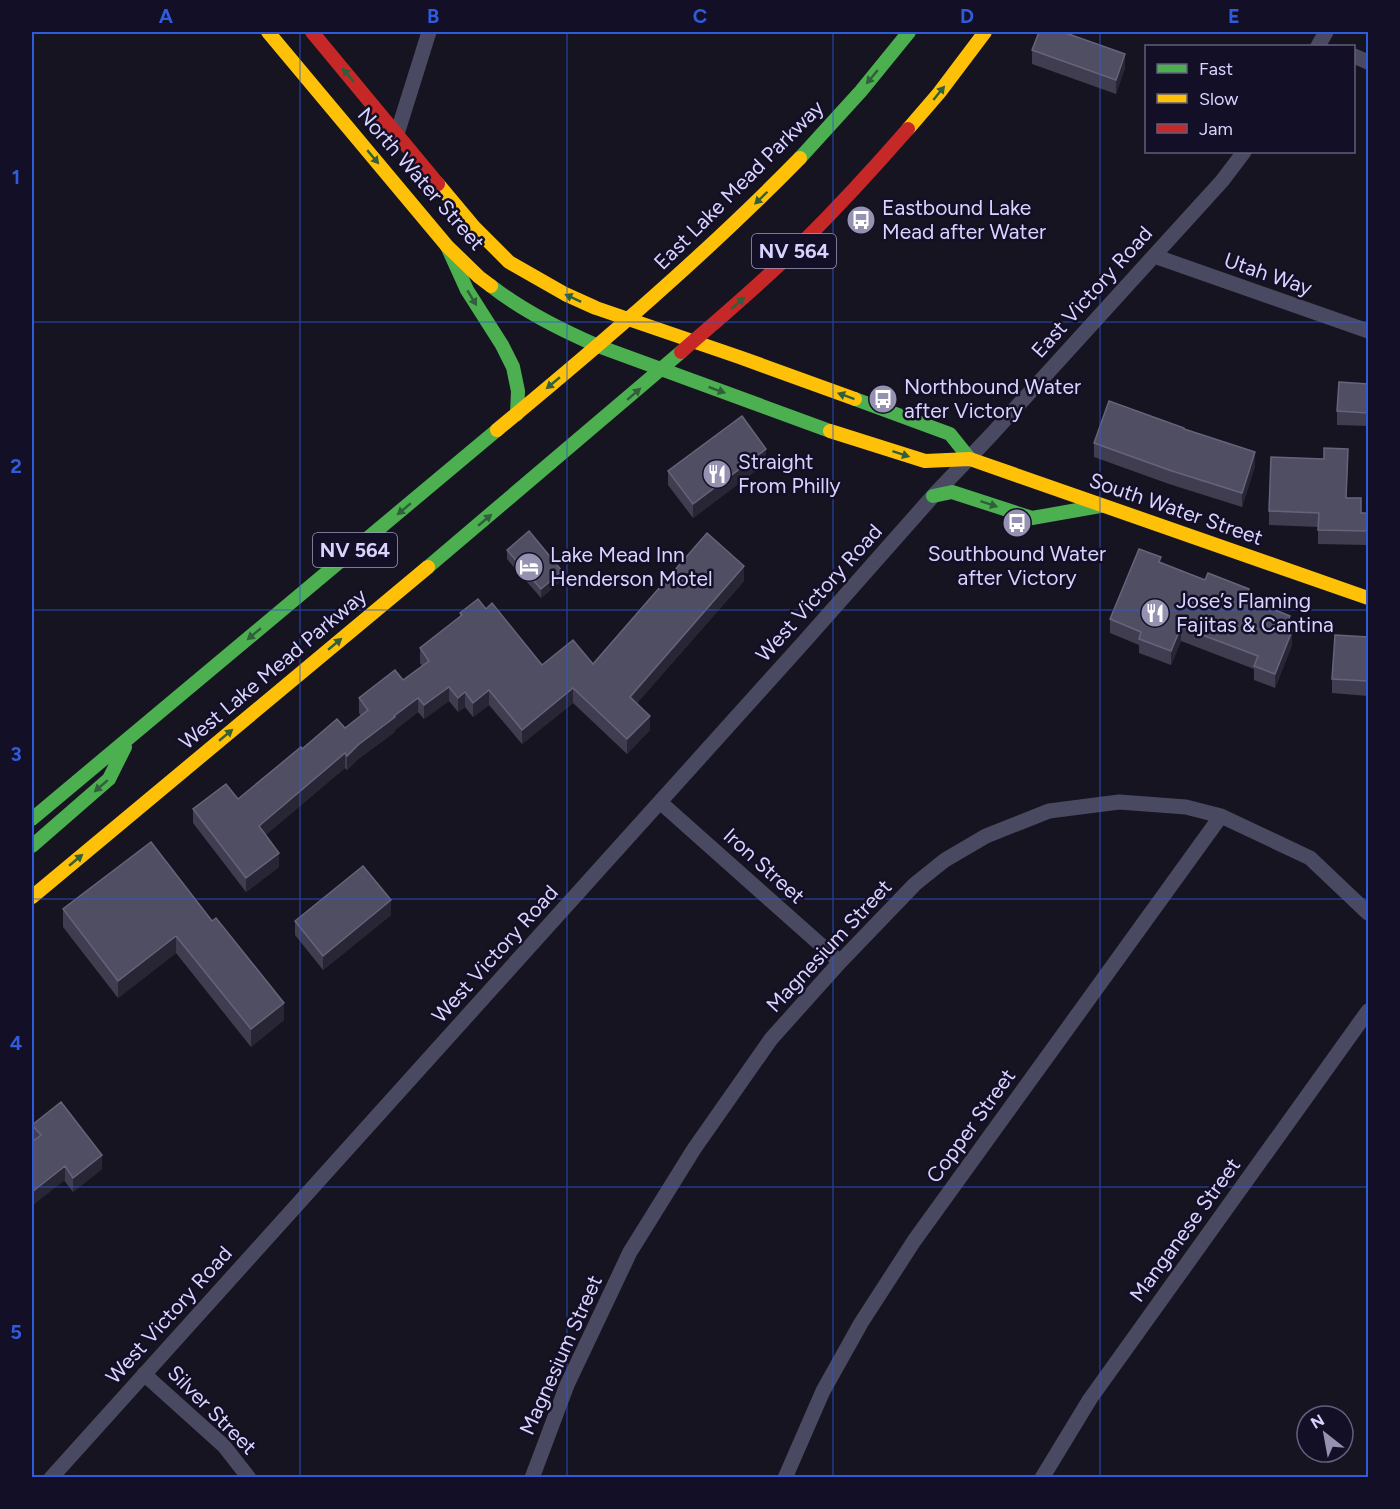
<svg xmlns="http://www.w3.org/2000/svg" width="1400" height="1509" viewBox="0 0 1400 1509" font-family="Figtree,sans-serif">
  <style>
    .lines { fill: none; stroke-linecap: round; stroke-linejoin: round }
    .street { stroke: #4a4962; stroke-width: 15 }
    .fast { stroke: #4caf50; stroke-width: 14 }
    .slow { stroke: #ffc107; stroke-width: 14 }
    .jam { stroke: #c62828; stroke-width: 14 }
    .wall { fill: #403d50 }
    .shaded-wall { fill: #282635 }
    .building { fill: #504e63; stroke: #66637b; stroke-width: 1.5 }
    .oneway { fill: #305f3b }
    .grid { fill: none; stroke: #305bdc; stroke-width: 1.5; stroke-opacity: 0.55 }
    .labels { text-anchor: middle; stroke-width: 5; stroke-linejoin: round; paint-order: stroke }
    .shield { fill: #130f26; stroke: #9e99be; stroke-width: 1.5 }
    .shield-label { font-size: 20px; font-weight: bold; fill: #d9d4ff }
    .street-label { font-size: 21px; fill: #d9d4ff; stroke: #130f26 }
    .poi-label { font-size: 21px; fill: #d9d4ff; stroke: #130f26; text-anchor: start }
    .neatline { fill: none; stroke: #305bdc; stroke-width: 2 }
    .grid-label { font-size: 20px; text-anchor: middle; font-weight: bold; fill: #305bdc }
  </style>
  <rect width="100%" height="100%" fill="#161421"/>
  <g class="lines">
    <!-- street -->
    <path class="street" d="M1318,46l8,-14
      M1354,56l14,6
      M397,134l32,-102
      M1154,256l214,75
      M660,802l180,160
      M144,1374l80,72 25,32
      M51,1478l752,-835 130,-147 59,-62 230,-253 22,-29
      M532,1478l35,-93 63,-133 64,-103 77,-110 69,-77 75,-78 30,-24 41,-24 63,-25 70,-9 67,5 35,9 89,42 58,55
      M785,1478l38,-87 38,-68 53,-82 307,-425
      M1042,1478l48,-79 278,-388"/>
    <!-- fast -->
    <path class="fast" d="M800,158l61,-67 48,-59
      M447,246l20,44 35,55 11,22 5,24 -1,23
      M491,286c32,25 70,44 107,60l232,85
      M855,399l95,35 20,25
      M933,496l19,-4 80,26 68,-12
      M428,567l253,-215
      M32,819l465,-389
      M32,846l77,-67 16,-32"/>
    <!-- slow -->
    <path class="slow" d="M268,32l179,214 32,31 12,9
      M908,129l31,-36 46,-61
      M438,184l36,43 35,35 56,32 31,14 143,49 116,42
      M497,430c105,-87 208,-175 303,-272
      M830,431l95,30 45,-2 398,139
      M32,897l396,-330"/>
    <!-- jam -->
    <path class="jam" d="M312,32l126,152
      M681,352c40,-35 82,-70 120,-108 37,-37 73,-76 107,-115"/>
  </g>
  <!-- wall -->
  <path class="wall" d="M1032,50l93,18 -9,26 -84,-30z
    M1368,384v42l-31,-1v-14z
    M1184,429l71,37 -13,41 -73,-23 -75,-27v-14z
    M1324,459l24,4 -2,35 15,15h6v32l-49,-1v-17l-49,-2v-14z
    M766,463l-73,55 -25,-33v-14z
    M507,550l55,30 -21,18 -34,-39z
    M1161,562l88,38 41,30 2,15 -17,43 -21,-8v-11l-73,-28 -10,24 -32,-12v-8l-29,-12v-14z
    M744,581l-107,122 13,27 -23,24 -54,-51 -51,41 -33,-39 -16,12 -8,-10 -7,5 -9,-11 -25,18 -6,-7 -23,18v2l-37,27 -11,11 -2,-2 -80,67 14,32 -33,25 -53,-69v-14l45,-10 64,-50 43,-21 16,-12 -2,-3v-15l44,-18 19,-14 -2,-3v-15l40,-31v-4l26,-4 56,56 51,-1z
    M1368,637v59l-36,-3v-14z
    M151,842l133,178 -33,27 -75,-94 -58,45 -55,-71v-18z
    M391,915l-68,55 -28,-35v-14z
    M32,1125l70,44 -29,23 -41,-53z"/>
  <!-- shaded-wall -->
  <path class="shaded-wall" d="M1125,54v14l-9,26v-14z
    M766,449v14l-73,55v-14z
    M1255,452v14l-13,41v-14z
    M744,566v15l-114,130v-14z
    M562,571v9l-21,18v-9z
    M1249,589v14l-3,-5z
    M1290,616v14l-5,12v-14z
    M1181,627v14l-10,24v-14z
    M1292,631v14l-17,43v-14z
    M449,687v14l-25,18v-14z
    M573,688v15l-51,41v-14z
    M489,690v15l-16,12v-14z
    M465,692v15l-7,5v-14z
    M418,698v14l-23,18v2l-37,27 -11,11v-14l11,-11z
    M650,716v14l-23,24v-15z
    M345,753v15l-86,73v-15z
    M279,853v14l-33,25v-14z
    M391,900v15l-68,55v-14z
    M176,936v17l-58,45v-17z
    M284,1003v17l-33,27v-18z
    M102,1155v14l-29,23v-14z
    M65,1166v14l-33,26v-14z"/>
  <!-- building -->
  <path class="building" d="M1039,32h24l62,22 -9,26 -84,-30z
    M1339,382l29,2v29l-31,-2z
    M1109,401l75,27v1l71,23 -13,41 -73,-23 -75,-27z
    M742,416l24,33 -73,55 -25,-33z
    M1324,448l24,1 -2,49h15v15h6v18l-49,-1 1,-17 -50,-2 2,-54 53,2z
    M529,531l33,40 -21,18 -34,-39z
    M707,533l37,33 -114,131 20,19 -23,23 -54,-51 -51,42 -33,-40 -16,13 -8,-11 -7,6 -9,-11 -25,18 -6,-7 -24,18 1,1 -37,28 -11,11 -2,-3 -86,73 20,27 -33,25 -53,-69 33,-25 12,15 63,-52 1,2 35,-30 8,9 23,-18 -9,-12 36,-28 8,10 26,-19 -9,-13 42,-33 -2,-2 18,-14 8,10 6,-6 50,62 31,-25 20,24z
    M1139,549l22,8 -2,5 46,18 3,-7 41,16 -3,9 44,18 -5,12 7,3 -17,43 -21,-8 4,-10 -77,-29 -10,24 -32,-12 2,-7 -31,-13z
    M1335,635l33,2v44l-36,-2z
    M151,842l61,79 4,-3 68,85 -33,26 -75,-93 -58,45 -55,-72z
    M363,866l28,34 -68,56 -28,-35z
    M61,1102l41,53 -29,23 -8,-12 -33,26v-50l9,-7 -9,-10z"/>
  <!-- one-way arrows -->
  <defs><path id="oneway-solid" d="M-6-.8H1V-3.2L6.5 0L1 3.2V.8H-6Z" transform="scale(1.5)"/></defs>
  <g class="oneway">
    <use href="#oneway-solid" transform="translate(348 75) rotate(-130)"/>
    <use href="#oneway-solid" transform="translate(872 77) rotate(130)"/>
    <use href="#oneway-solid" transform="translate(939 93) rotate(-51)"/>
    <use href="#oneway-solid" transform="translate(373 157) rotate(50)"/>
    <use href="#oneway-solid" transform="translate(761 198) rotate(136)"/>
    <use href="#oneway-solid" transform="translate(472 298) rotate(59)"/>
    <use href="#oneway-solid" transform="translate(573 298) rotate(-155)"/>
    <use href="#oneway-solid" transform="translate(738 303) rotate(-41)"/>
    <use href="#oneway-solid" transform="translate(553 383) rotate(140)"/>
    <use href="#oneway-solid" transform="translate(717 390) rotate(20)"/>
    <use href="#oneway-solid" transform="translate(634 394) rotate(-41)"/>
    <use href="#oneway-solid" transform="translate(846 396) rotate(-160)"/>
    <use href="#oneway-solid" transform="translate(901 454) rotate(18)"/>
    <use href="#oneway-solid" transform="translate(989 504) rotate(18)"/>
    <use href="#oneway-solid" transform="translate(404 509) rotate(140)"/>
    <use href="#oneway-solid" transform="translate(485 520) rotate(-40)"/>
    <use href="#oneway-solid" transform="translate(254 634) rotate(140)"/>
    <use href="#oneway-solid" transform="translate(335 644) rotate(-40)"/>
    <use href="#oneway-solid" transform="translate(226 735) rotate(-40)"/>
    <use href="#oneway-solid" transform="translate(101 786) rotate(139)"/>
    <use href="#oneway-solid" transform="translate(76 860) rotate(-40)"/>
  </g>
  <!-- grid -->
  <path class="grid" d="M300,32v1446M567,32v1446M833,32v1446M1100,32v1446M32,322h1336M32,610h1336M32,899h1336M32,1187h1336"/>
  <!-- icons -->
  <defs>
    <g id="bus-disc" transform="scale(1.5)"><circle r="9.5" fill="#9591b1" stroke="#130f26"/><path d="M-5-6H5V4H4V6H2V4H-2V6H-4V4H-5ZM-3.5-4V0h7V-4ZM-3.5 1.2v1.5H-2V1.2ZM2 1.2v1.5H3.5V1.2Z" fill="#fff"/></g>
    <g id="restaurant-disc" transform="scale(1.5)"><circle r="9.5" fill="#9591b1" stroke="#130f26"/><path d="M-5-6h1v4h1v-4h1v4h1v-4h1v5L-1.5 .5V6h-2V.5L-5-1ZM5-6V6H3V1.5H1.5Q1.5-4 5-6Z" fill="#fff"/></g>
    <g id="hotel-disc" transform="scale(1.5)"><circle r="9.5" fill="#9591b1" stroke="#130f26"/><path d="M-6-4.5h1.5V1H6V5H4.5V3h-9V5H-6ZM-4 0a1.8 1.8 0 1 1 3.6 0ZM.5 0V-2.5h3Q6-2.5 6 0Z" fill="#fff"/></g>
  </defs>
  <g fill-rule="evenodd">
    <use href="#bus-disc" x="861" y="220"/>
    <use href="#bus-disc" x="883" y="399"/>
    <use href="#restaurant-disc" x="717" y="474"/>
    <use href="#bus-disc" x="1017" y="523"/>
    <use href="#hotel-disc" x="529" y="567"/>
    <use href="#restaurant-disc" x="1155" y="613"/>
  </g>
  <g class="labels">
    <!-- shield labels -->
    <g class="shield">
      <rect x="752" y="234" width="84" height="34" rx="4.5"/>
      <rect x="313" y="533" width="84" height="34" rx="4.5"/>
    </g>
    <g class="shield-label">
      <text x="794" y="258">NV 564</text>
      <text x="355" y="557">NV 564</text>
    </g>
    <!-- street labels -->
    <g class="street-label">
      <text transform="translate(421 179) rotate(49)" y="7">North Water Street</text>
      <text transform="translate(739 185) rotate(-45)" y="7">East Lake Mead Parkway</text>
      <text transform="translate(1268 274) rotate(19)" y="7">Utah Way</text>
      <text transform="translate(1092 292) rotate(-48)" y="7">East Victory Road</text>
      <text transform="translate(1176 509) rotate(19)" y="7">South Water Street</text>
      <text transform="translate(819 593) rotate(-48)" y="7">West Victory Road</text>
      <text transform="translate(273 669) rotate(-40)" y="7">West Lake Mead Parkway</text>
      <text transform="translate(764 866) rotate(42)" y="7">Iron Street</text>
      <text transform="translate(829 946) rotate(-47)" y="7">Magnesium Street</text>
      <text transform="translate(495 954) rotate(-48)" y="7">West Victory Road</text>
      <text transform="translate(971 1126) rotate(-54)" y="7">Copper Street</text>
      <text transform="translate(1185 1230) rotate(-54)" y="7">Manganese Street</text>
      <text transform="translate(169 1315) rotate(-48)" y="7">West Victory Road</text>
      <text transform="translate(561 1355) rotate(-66)" y="7">Magnesium Street</text>
      <text transform="translate(212 1410) rotate(45)" y="7">Silver Street</text>
    </g>
    <!-- poi labels -->
    <g class="poi-label">
      <text x="882" y="215">Eastbound Lake<tspan x="882" dy="24">Mead after Water</tspan></text>
      <text x="904" y="394">Northbound Water<tspan x="904" dy="24">after Victory</tspan></text>
      <text x="738" y="469">Straight<tspan x="738" dy="24">From Philly</tspan></text>
      <text x="1017" y="561" text-anchor="middle">Southbound Water<tspan x="1017" dy="24">after Victory</tspan></text>
      <text x="550" y="562">Lake Mead Inn<tspan x="550" dy="24">Henderson Motel</tspan></text>
      <text x="1176" y="608">Jose’s Flaming<tspan x="1176" dy="24">Fajitas &amp; Cantina</tspan></text>
    </g>
  </g>
  <!-- border -->
  <rect width="1400" height="1509" fill="none" stroke="#130f26" stroke-width="66"/>
  <!-- legend -->
  <rect x="1145" y="45" width="210" height="108" fill="#130f26" stroke="#625e7d" stroke-width="1.5"/>
  <rect x="1157" y="64" width="30" height="9" fill="#4caf50" stroke="#625e7d" stroke-width="1.5"/>
  <text x="1199" y="75" font-size="18" fill="#d9d4ff">Fast</text>
  <rect x="1157" y="94" width="30" height="9" fill="#ffc107" stroke="#625e7d" stroke-width="1.5"/>
  <text x="1199" y="105" font-size="18" fill="#d9d4ff">Slow</text>
  <rect x="1157" y="124" width="30" height="9" fill="#c62828" stroke="#625e7d" stroke-width="1.5"/>
  <text x="1199" y="135" font-size="18" fill="#d9d4ff">Jam</text>
  <!-- north arrow -->
  <g transform="translate(1325 1434) rotate(329)"><circle r="28" fill="#130f26" stroke="#625e7d" stroke-width="1.5"/>
  <path d="M0-4.5L10 22L0 15L-10 22Z" fill="#9591b1"/>
  <text y="-9" font-size="16" font-weight="bold" text-anchor="middle" fill="#d9d4ff">N</text>
  </g>
  <rect x="33" y="33" width="1334" height="1443" class="neatline"/>
  <g class="grid-label">
    <text x="166" y="23">A</text>
    <text x="433" y="23">B</text>
    <text x="700" y="23">C</text>
    <text x="967" y="23">D</text>
    <text x="1234" y="23">E</text>
    <text x="16" y="184">1</text>
    <text x="16" y="473">2</text>
    <text x="16" y="761">3</text>
    <text x="16" y="1050">4</text>
    <text x="16" y="1339">5</text>
  </g>
</svg>
